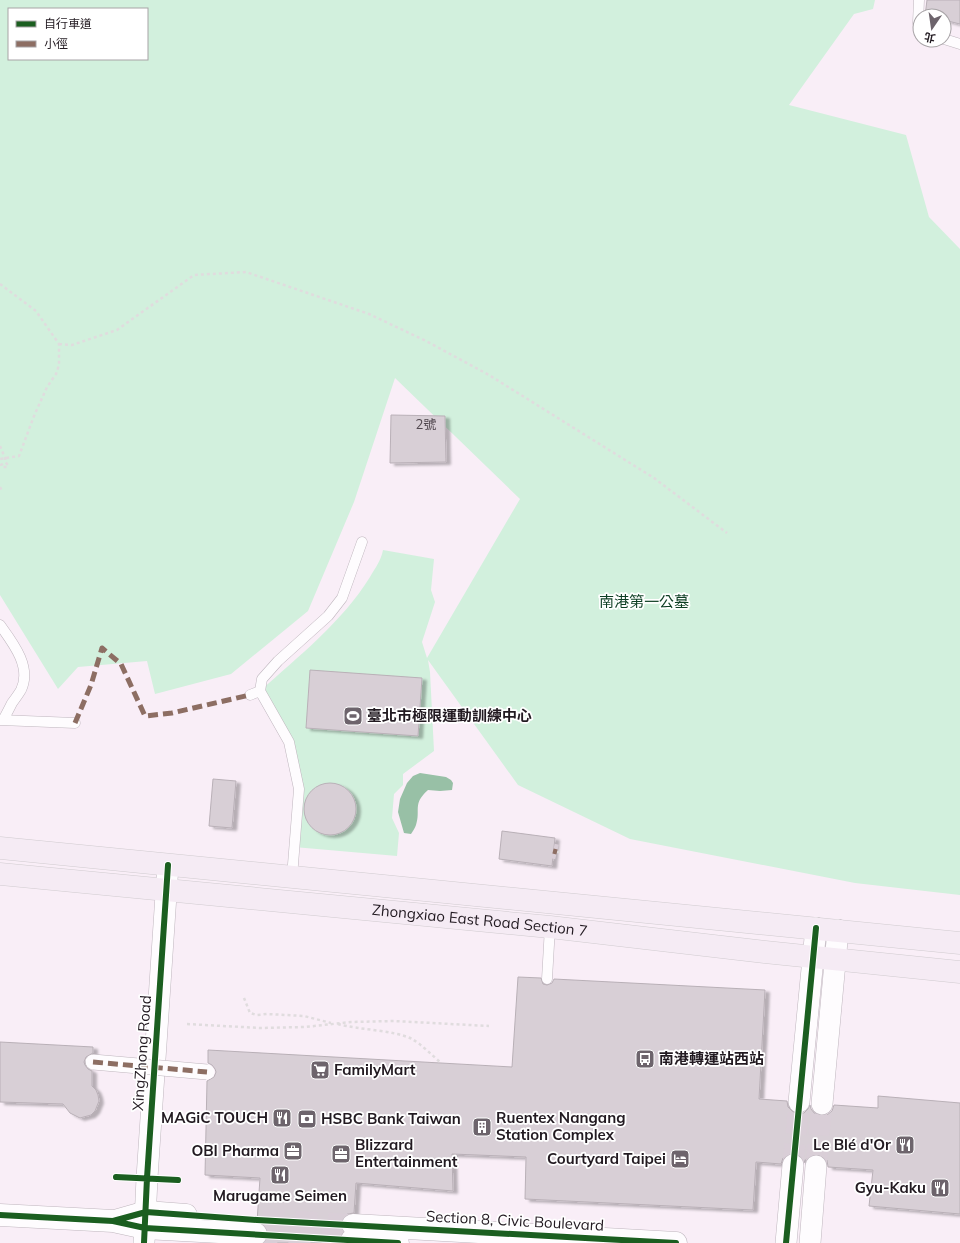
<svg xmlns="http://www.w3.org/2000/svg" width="960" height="1243" viewBox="0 0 960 1243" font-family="Mulish,'Noto Sans TC',sans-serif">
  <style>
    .green { fill: #d2f0dd; fill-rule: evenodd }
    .water { fill: #98c0a6 }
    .building { fill: #d8cfd6; stroke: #b9b0b7; filter: url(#shadow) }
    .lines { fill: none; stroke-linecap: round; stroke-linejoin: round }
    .pedestrian-tunnel { stroke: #d9ced7; stroke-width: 15; stroke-dasharray: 15 8; stroke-linecap: butt }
    .minor-tunnel { stroke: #d9ced7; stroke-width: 21; stroke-dasharray: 21 10; stroke-linecap: butt }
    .tertiary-tunnel { stroke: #d9ced7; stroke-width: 22; stroke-dasharray: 22 11; stroke-linecap: butt }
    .service-casing { stroke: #bfb6be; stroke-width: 11 }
    .minor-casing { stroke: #bfb6be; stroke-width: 22 }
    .tertiary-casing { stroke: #bfb6be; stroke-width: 23 }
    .primary-casing { stroke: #d0cbcf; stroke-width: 23 }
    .path { stroke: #e0dcde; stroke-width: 2.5; stroke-dasharray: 3 3; stroke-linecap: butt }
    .service { stroke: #fefcfe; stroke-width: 10 }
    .minor { stroke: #fefcfe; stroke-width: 21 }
    .tertiary { stroke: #fefcfe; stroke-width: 22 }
    .primary { stroke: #f5ebf4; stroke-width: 22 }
    .pedestrian-bridge-casing { stroke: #bfb6be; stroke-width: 16; stroke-linecap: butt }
    .pedestrian-bridge { stroke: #fefcfe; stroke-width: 15 }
    .quiet { stroke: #8d6e63; stroke-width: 5; stroke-dasharray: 10 5; stroke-linecap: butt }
    .cycleway-casing { stroke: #fff; stroke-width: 8 }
    .cycleway { stroke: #1b5e20; stroke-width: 6 }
    .labels { text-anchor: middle; stroke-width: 3.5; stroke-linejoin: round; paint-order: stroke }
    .number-label { font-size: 13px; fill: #50474e }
    .park-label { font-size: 15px; fill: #0e3f24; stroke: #fff }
    .poi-label { font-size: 15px; font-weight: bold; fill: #221a21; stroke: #fff; text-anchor: start }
    .street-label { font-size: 15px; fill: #221a21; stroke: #fff }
  </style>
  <defs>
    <filter id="shadow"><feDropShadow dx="4.5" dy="2.5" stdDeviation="1" flood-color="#0004"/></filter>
  </defs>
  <rect width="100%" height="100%" fill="#f9eef7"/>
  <!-- green -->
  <path class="green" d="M0,0h875l-2,9 -19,5 -65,91 117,30 23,82 31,32v646l-105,-12 -225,-44 -112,-54 -90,-125 2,12 4,79 -31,23v11l-9,9 -2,24 7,15 -2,23 -103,-9 5,-58 -10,-47 -29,-51c39,-35 82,-69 110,-114 5,-9 11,-16 13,-27l51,9 -3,31 4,12 -13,40 5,16 93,-159 -125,-121 -41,124 -46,109 -77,63 -76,20 -8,-33 -69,6 -20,22 -58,-94zM9,9h138v50h-138z"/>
  <!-- water -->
  <path class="water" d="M420,773l26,4 5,3 2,3 -1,7 -12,1 -12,-1c-16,14 -7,20 -12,35 -1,3 -3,6 -5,9l-7,-1 -6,-21 2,-13 7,-16 6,-7z"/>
  <!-- building -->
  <path class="building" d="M927,0h33v24l-16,-4v-4h-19z
    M391,415l54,1 1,46 -56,1z
    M310,670l112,8 -4,58 -112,-8z
    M213,779l23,2 -4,47 -23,-2z
    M304 809a26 26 0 1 1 52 0a26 26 0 1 1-52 0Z
    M502,831l53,7 -3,28 -53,-7z
    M518,977l23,1 2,6 4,1 5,-2 2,-4 211,11 -6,109 28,2 1,6 4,4 5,3 7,-1 4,-4 2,-4 1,4 4,5 6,2 6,-1 5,-4 2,-6 44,3v-12l82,7v111l-91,-8 4,-36 -45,-3 -1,-7 -5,-4 -5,-2 -7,1 -4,4 -1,4 -1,-3 -4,-5 -6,-2 -6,1 -5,4 -2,6 -25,-2 -3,48 -228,-11 1,-42 -74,-3 1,37 -97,-8 -2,30 -7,1 -5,5 -1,6 2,7 -3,7v4h-76l3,-3 1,-5 -1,-6 -4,-5 -6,-2 3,-44 -55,-3 2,-94 7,-4 2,-5 -1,-3 -3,-4 -4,-2v-13l304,17z
    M0,1042l93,5v6l-7,4 -2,5 1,3 3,4 4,2v15l4,4 2,5 1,6 -4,10 -4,4 -11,3 -10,-5 -7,-9 -63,-2z"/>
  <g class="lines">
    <!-- pedestrian-tunnel -->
    <path class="pedestrian-tunnel" d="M553,851l4,1"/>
    <!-- minor-tunnel -->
    <path class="minor-tunnel" d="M793,1165l6,-63
      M816,1166l6,-62"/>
    <!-- tertiary-tunnel -->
    <path class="tertiary-tunnel" d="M262,1220l91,5
      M256,1234l55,5 41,1"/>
    <!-- service casing -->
    <g class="service-casing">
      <path id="service" d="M919,0l-1,23 2,3
        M944,39l16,5
        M0,625c13,18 32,42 21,65 -3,5 -6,9 -9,13 -3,6 -6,12 -9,17
        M260,691l29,51 10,47 -7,88
        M250,695l10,-4 2,-12 16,-18 50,-45 14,-18 20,-56
        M0,720l75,3
        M547,979l3,-52"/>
    </g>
    <!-- minor casing -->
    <g class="minor-casing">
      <path id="minor" d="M799,1102l17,-174
        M822,1104l16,-174
        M144,1243l3,-65 21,-313
        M786,1243l7,-78
        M810,1243l6,-77"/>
    </g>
    <!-- tertiary casing -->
    <g class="tertiary-casing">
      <path id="tertiary" d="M0,1215l113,6 32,7 111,6
        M118,1220l28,-8 40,3
        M353,1225l323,18
        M352,1240l46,3"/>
    </g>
    <!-- primary casing -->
    <g class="primary-casing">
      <g id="primary">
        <path d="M0,848l960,95"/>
        <path id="s1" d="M0,874l550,53 215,25 195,20"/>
      </g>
    </g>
    <!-- path -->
    <path class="path" d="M0,284l36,27 23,33v21l-3,9 -9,13 -13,29 -15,40 -19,3
      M59,344l13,1 45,-15 77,-55 52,-3 123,42 57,27 63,34 165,103 73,55
      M0,446l5,12v4l3,3 -1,2h-5l-1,-2 4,-3
      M0,487l2,4
      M557,852h3
      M244,998l6,15 7,2 10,-1 37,2 27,7
      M187,1024l73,4 45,-1 46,-5 43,-1 95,5
      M338,1024c21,6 56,6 74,15 9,5 21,17 29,24"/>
    <!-- service -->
    <use href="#service" class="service"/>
    <!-- minor -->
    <use href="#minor" class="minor"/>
    <!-- tertiary -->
    <use href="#tertiary" class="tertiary"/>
    <!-- primary -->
    <use href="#primary" class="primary"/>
    <!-- pedestrian-bridge casing -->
    <g class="pedestrian-bridge-casing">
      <path id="pedestrian-bridge" d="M93,1062l114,10"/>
    </g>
    <!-- pedestrian-bridge -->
    <use href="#pedestrian-bridge" class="pedestrian-bridge"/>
    <!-- quiet -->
    <path class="quiet" d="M75,723l16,-38 11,-37 19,16 24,52 27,-3 78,-18
      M553,851l4,1
      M93,1062l114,10"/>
    <!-- cycleway casing -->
    <g class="cycleway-casing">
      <path id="cycleway" d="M116,1177l62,3
        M0,1215l113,6 32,7 253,15
        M113,1221l33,-9 111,8 419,23
        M144,1243l3,-65 21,-313
        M786,1243l30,-315"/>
    </g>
    <!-- cycleway -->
    <use href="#cycleway" class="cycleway"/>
  </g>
  <!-- icons -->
  <defs>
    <g id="stadium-square" transform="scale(1)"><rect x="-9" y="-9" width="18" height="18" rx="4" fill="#6d646c" stroke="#fff"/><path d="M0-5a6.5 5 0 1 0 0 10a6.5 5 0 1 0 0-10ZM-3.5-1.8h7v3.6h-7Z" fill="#fff"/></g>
    <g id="bus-square" transform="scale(1)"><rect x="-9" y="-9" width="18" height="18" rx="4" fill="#6d646c" stroke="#fff"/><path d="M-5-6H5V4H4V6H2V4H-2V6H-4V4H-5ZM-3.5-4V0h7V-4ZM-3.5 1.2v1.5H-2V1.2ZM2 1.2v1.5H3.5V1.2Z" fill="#fff"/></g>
    <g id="supermarket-square" transform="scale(1)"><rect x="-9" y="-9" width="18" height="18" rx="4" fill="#6d646c" stroke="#fff"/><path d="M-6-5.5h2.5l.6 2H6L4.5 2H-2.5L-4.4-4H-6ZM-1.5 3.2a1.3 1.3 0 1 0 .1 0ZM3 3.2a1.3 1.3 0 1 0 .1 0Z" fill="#fff"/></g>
    <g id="restaurant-square" transform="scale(1)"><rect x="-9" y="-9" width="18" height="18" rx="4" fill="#6d646c" stroke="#fff"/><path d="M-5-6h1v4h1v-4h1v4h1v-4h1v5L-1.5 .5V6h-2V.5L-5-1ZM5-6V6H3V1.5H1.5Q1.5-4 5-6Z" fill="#fff"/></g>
    <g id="bank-square" transform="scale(1)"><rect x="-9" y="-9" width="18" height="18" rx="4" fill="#6d646c" stroke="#fff"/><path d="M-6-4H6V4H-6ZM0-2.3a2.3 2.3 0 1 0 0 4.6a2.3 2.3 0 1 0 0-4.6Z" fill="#fff"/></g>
    <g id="building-square" transform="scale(1)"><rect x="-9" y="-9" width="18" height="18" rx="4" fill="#6d646c" stroke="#fff"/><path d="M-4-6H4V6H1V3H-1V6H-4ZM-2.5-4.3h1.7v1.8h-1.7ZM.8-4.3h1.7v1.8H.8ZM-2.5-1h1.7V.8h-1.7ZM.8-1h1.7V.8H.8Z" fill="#fff"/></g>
    <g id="office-square" transform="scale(1)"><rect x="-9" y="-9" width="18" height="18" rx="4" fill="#6d646c" stroke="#fff"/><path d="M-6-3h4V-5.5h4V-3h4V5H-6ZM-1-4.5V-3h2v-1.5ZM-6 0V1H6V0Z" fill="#fff"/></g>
    <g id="hotel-square" transform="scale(1)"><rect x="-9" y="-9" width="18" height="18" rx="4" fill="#6d646c" stroke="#fff"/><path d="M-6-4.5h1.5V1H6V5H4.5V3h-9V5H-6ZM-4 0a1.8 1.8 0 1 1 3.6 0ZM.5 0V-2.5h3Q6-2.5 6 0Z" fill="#fff"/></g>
  </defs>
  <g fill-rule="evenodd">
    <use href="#stadium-square" x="353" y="716"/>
    <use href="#bus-square" x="645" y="1059"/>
    <use href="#supermarket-square" x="320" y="1070"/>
    <use href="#restaurant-square" x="282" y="1118"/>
    <use href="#bank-square" x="307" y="1119"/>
    <use href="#building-square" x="482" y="1127"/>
    <use href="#restaurant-square" x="905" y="1145"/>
    <use href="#office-square" x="293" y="1151"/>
    <use href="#office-square" x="341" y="1154"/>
    <use href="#hotel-square" x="680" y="1159"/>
    <use href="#restaurant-square" x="280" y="1175"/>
    <use href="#restaurant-square" x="940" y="1188"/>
  </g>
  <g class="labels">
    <!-- number labels -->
    <g class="number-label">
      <text x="426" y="429">2號</text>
    </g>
    <!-- park labels -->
    <g class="park-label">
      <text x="644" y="607">南港第一公墓</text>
    </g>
    <!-- poi labels -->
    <g class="poi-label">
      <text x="367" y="721">臺北市極限運動訓練中心</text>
      <text x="659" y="1064">南港轉運站西站</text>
      <text x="334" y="1075">FamilyMart</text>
      <text x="268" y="1123" text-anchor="end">MAGiC TOUCH</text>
      <text x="496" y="1123">Ruentex Nangang<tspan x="496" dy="17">Station Complex</tspan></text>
      <text x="321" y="1124">HSBC Bank Taiwan</text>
      <text x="355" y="1150">Blizzard<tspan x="355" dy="17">Entertainment</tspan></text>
      <text x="891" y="1150" text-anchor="end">Le Blé d'Or</text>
      <text x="279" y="1156" text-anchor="end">OBI Pharma</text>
      <text x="666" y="1164" text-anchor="end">Courtyard Taipei</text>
      <text x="926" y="1193" text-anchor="end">Gyu-Kaku</text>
      <text x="280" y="1201" text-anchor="middle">Marugame Seimen</text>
    </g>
    <!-- street labels -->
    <g class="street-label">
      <text dy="5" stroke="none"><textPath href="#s1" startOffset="482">Zhongxiao East Road Section 7</textPath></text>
      <text transform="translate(142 1053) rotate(-86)" y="5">XingZhong Road</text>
      <text transform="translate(515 1221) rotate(3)" y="5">Section 8, Civic Boulevard</text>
    </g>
  </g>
  <!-- legend -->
  <rect x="8" y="8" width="140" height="52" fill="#ffffff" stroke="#a7a3a6"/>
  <rect x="16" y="21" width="20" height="6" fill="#1b5e20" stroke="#a7a3a6"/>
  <text x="44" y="28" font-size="12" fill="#221a21">自行車道</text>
  <rect x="16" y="41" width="20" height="6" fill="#8d6e63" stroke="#a7a3a6"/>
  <text x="44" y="48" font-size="12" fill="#221a21">小徑</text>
  <!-- north arrow -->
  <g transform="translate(932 28) rotate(193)"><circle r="19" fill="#ffffff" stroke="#a7a3a6"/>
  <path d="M0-3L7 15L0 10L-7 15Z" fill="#6d646c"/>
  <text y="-6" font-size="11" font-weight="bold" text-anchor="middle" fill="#221a21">北</text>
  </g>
</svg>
